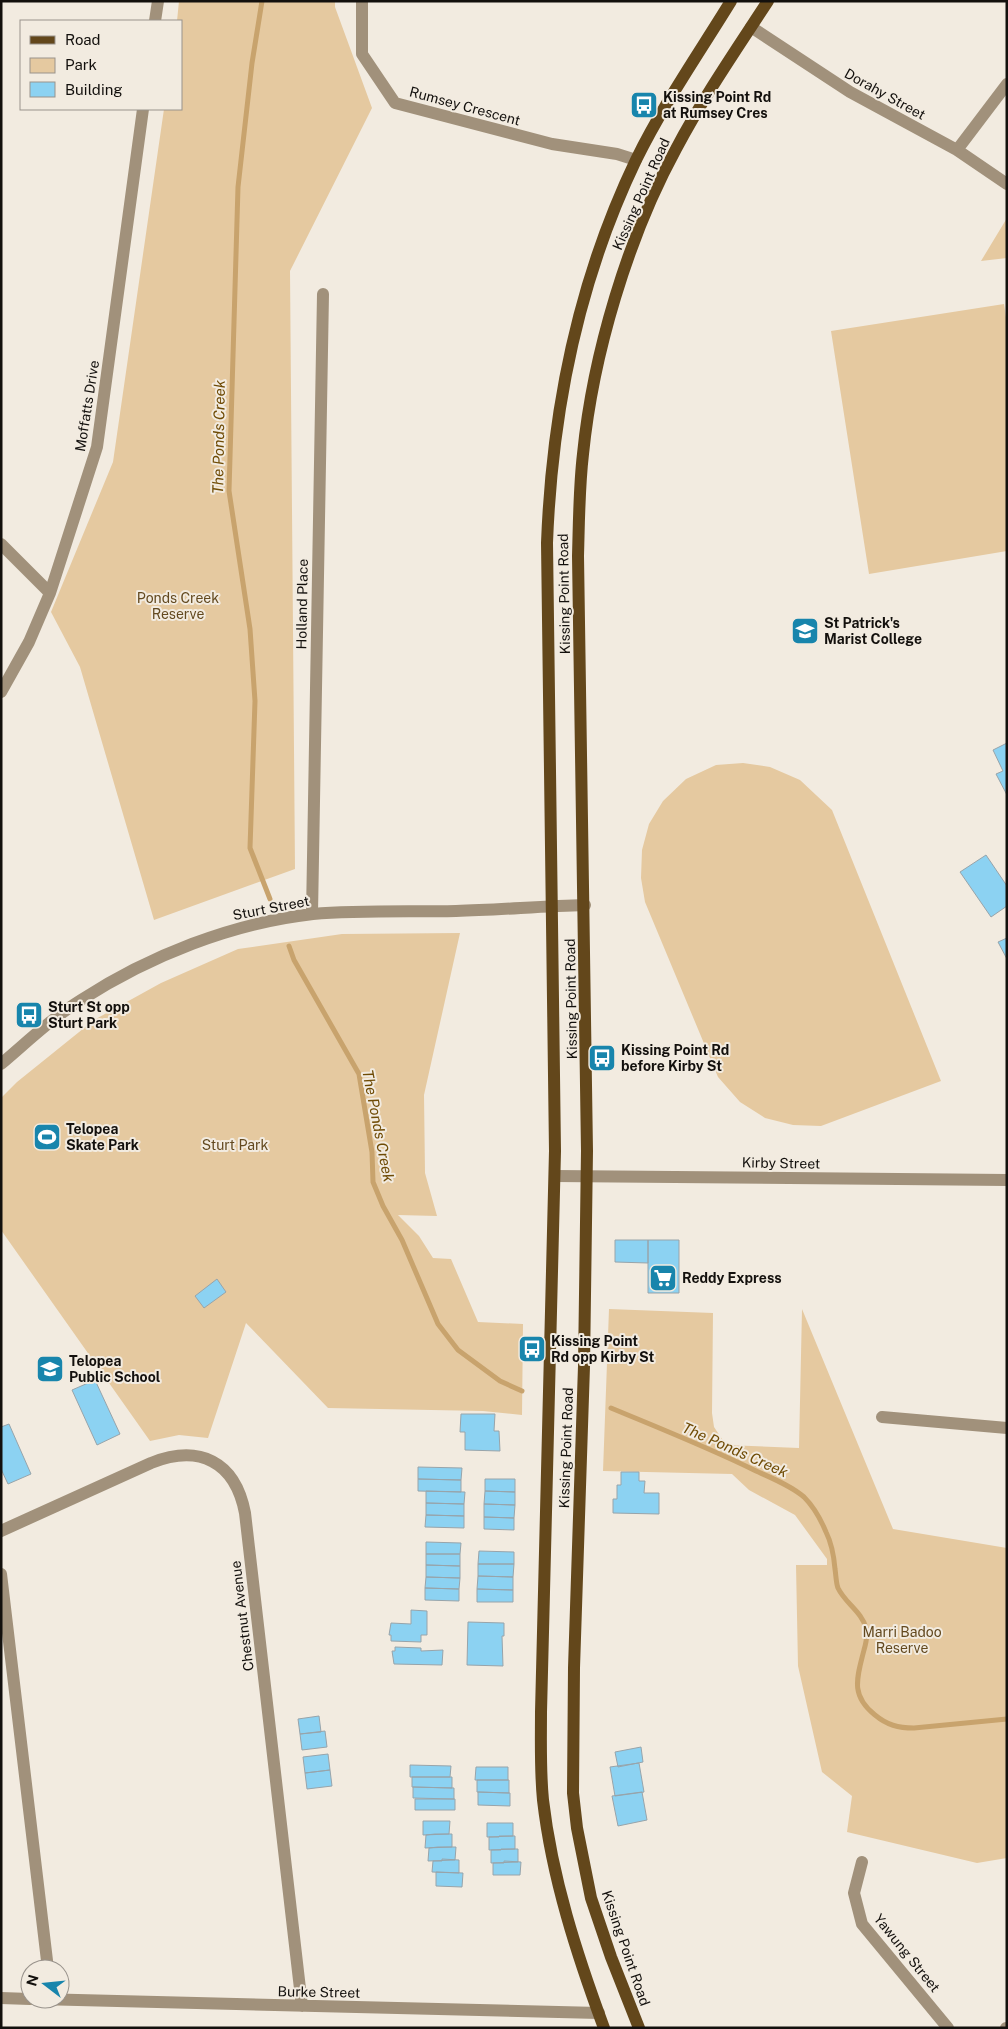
<svg xmlns="http://www.w3.org/2000/svg" width="1008" height="2029" viewBox="0 0 1008 2029" font-family="'Public Sans',sans-serif">
  <style>
    .green { fill: #e5c9a0 }
    .lines { fill: none; stroke-linecap: round; stroke-linejoin: round }
    .stream { stroke: #c8a36d; stroke-width: 5 }
    .building { fill: #8cd2f2; stroke: #98a4aa }
    .minor { stroke: #a1917b; stroke-width: 12 }
    .major { stroke: #63471b; stroke-width: 12 }
    .labels { text-anchor: middle; stroke-width: 4; stroke-linejoin: round; paint-order: stroke }
    .street-label { font-size: 14px; fill: #13100d; stroke: #f2ebe0 }
    .poi-label { font-size: 14px; font-weight: bold; fill: #13100d; stroke: #f2ebe0; text-anchor: start }
    .park-label { font-size: 14px; fill: #63491f; stroke: #f2ebe0 }
    .water-label { font-size: 15px; font-style: italic; fill: #6f4b05; stroke: #f2ebe0 }
  </style>
  <rect width="100%" height="100%" fill="#f2ebe0"/>
  <!-- green -->
  <path class="green" d="M179,1h156v6l37,101 -82,163 5,598 -141,51 -74,-253 -29,-55 62,-150 51,-353h17v-88h-4z
    M1007,218v40l-26,3z
    M1004,304l3,20v227l-138,23 -38,-243z
    M743,763l27,4 30,13 32,30 109,271 -120,45 -28,-1 -28,-7 -25,-16 -22,-25 -73,-175 -4,-24 1,-28 7,-26 14,-23 23,-22 30,-14z
    M460,933l-36,162 1,78 12,43 -39,-1 21,21 14,22 18,1 27,63 45,2 -1,91 -39,-4 -155,-3 -82,-85 -38,115 -29,-3 -29,6 -149,-211v-132l16,-16 77,-62 67,-37 77,-34 104,-15z
    M609,1309l104,4 -1,100 2,14 12,18 73,3 3,-139 91,220 114,19v310l-30,5 -130,-31 5,-36 -30,-24 -24,-106 -2,-101h31v-6l-32,-44 -46,-25 -17,-16 -129,-3z"/>
  <g class="lines">
    <!-- stream -->
    <path class="stream" d="M262,1l-10,62 -14,124 -9,304 21,138 5,72 -5,147 20,51
      M289,946l5,14 65,114 13,78 1,30 10,24 19,34 36,84 20,26 42,31 22,10
      M611,1408c48,20 96,39 143,62 17,8 36,15 50,27 10,10 17,23 22,35 6,12 8,25 9,37 1,6 1,14 3,19 7,15 24,24 28,40 2,7 0,15 -2,22 -7,28 -14,45 11,65 12,10 23,13 39,13l93,-9"/>
  </g>
  <!-- building -->
  <path class="building" d="M1007,743v52l-11,-21 7,-3 -10,-21z
    M986,855l21,31v20l-16,11 -31,-45z
    M1007,938v21l-9,-17z
    M615,1240h33v23l-33,-1z
    M648,1240h31v53h-31z
    M217,1279l9,13 -22,16 -9,-12z
    M95,1380l25,54 -23,11 -25,-55z
    M461,1414h34l-1,17h5l1,20 -35,-1v-18h-5z
    M9,1424l22,50 -23,10 -7,-15v-42z
    M418,1467l44,1 -1,12 -43,-1z
    M621,1472h18v9h6l-1,12h15v21l-46,-1v-14h4v-14h4z
    M418,1479l43,1v12l-43,-1z
    M485,1479h30v13l-30,-1z
    M426,1491l39,1 -1,12 -38,-1z
    M485,1491l30,1v13l-31,-1z
    M426,1503l38,1v12l-38,-1z
    M484,1504l31,1 -1,13 -30,-1z
    M426,1515l38,1v12l-39,-1z
    M484,1517l30,1v12l-30,-1z
    M426,1542l35,1 -1,11h-34z
    M479,1551l35,1v12h-36z
    M426,1554h34v12l-34,-1z
    M478,1564h36l-1,13 -35,-1z
    M426,1565l34,1v12l-34,-1z
    M478,1576l35,1v13l-36,-1z
    M426,1577l34,1 -1,11 -34,-1z
    M425,1588l34,1v12l-34,-1z
    M477,1589l36,1v12h-36z
    M411,1610l16,1v24h-6v7l-30,-1v-6h-2l2,-12 20,1z
    M468,1622l36,1v13h-2l1,30 -36,-1z
    M395,1647l26,1v3l22,-1 -1,15 -48,-1 -2,-13h3z
    M319,1716l2,16 -21,2 -2,-15z
    M325,1731l2,16 -25,3 -2,-16z
    M641,1747l2,15 -25,5 -3,-15z
    M328,1754l2,16 -25,3 -2,-16z
    M639,1763l5,29 -29,4 -5,-29z
    M410,1765l41,1 -1,11h-40z
    M476,1767h32v13h-33z
    M330,1770l2,16 -25,3 -2,-16z
    M412,1777h40v11l-40,-1z
    M477,1780h32v13l-32,-1z
    M413,1787l41,1v11l-41,-1z
    M478,1792l32,1v13l-32,-1z
    M642,1792l5,28 -29,6 -6,-30z
    M415,1799h40v11h-40z
    M423,1821h27l-1,13 -26,1z
    M487,1823h26v13l-26,1z
    M435,1834h17v13l-27,1 1,-13z
    M499,1836h16v13l-26,1v-13h10z
    M438,1847h18l-1,13 -27,1 1,-13z
    M501,1849h17v13l-27,1v-13h10z
    M442,1859l17,1v13l-27,-1 1,-11h9z
    M504,1861l17,1 -1,13h-27v-12h11z
    M436,1872l27,1 -1,14 -26,-1z"/>
  <g class="lines">
    <!-- minor -->
    <path class="minor" d="M362,1v53l33,49 157,41 65,10 19,6
      M155,21l3,-20
      M751,27l99,65 107,58 50,34
      M957,150l50,-66
      M1,544l49,49
      M1,692l28,-50 21,-49 47,-146 46,-338
      M312,914l11,-620
      M1,1064c26,-22 51,-46 80,-64 68,-44 151,-77 232,-86 47,-4 96,-2 143,-3 43,-1 86,-5 129,-6
      M555,1176l452,4
      M882,1417l125,11
      M1,1531l150,-68c48,-19 84,-2 94,50l57,493
      M1,1574l47,395
      M862,1862l-8,31 8,31 86,104
      M1,1998l29,1
      M38,1999l561,14
      M1006,2028h1"/>
    <!-- major -->
    <path class="major" d="M604,2028c-27,-73 -52,-150 -61,-228 -3,-30 -2,-59 -2,-88l14,-561 -8,-608c5,-133 31,-262 89,-383 27,-55 63,-107 95,-159
      M639,2028l-28,-71 -20,-59 -14,-70 -4,-35 1,-125 10,-302 3,-215 -9,-595c1,-34 1,-68 5,-102 10,-100 45,-217 93,-305 27,-51 60,-99 92,-148"/>
  </g>
  <!-- icons -->
  <defs>
    <g id="bus-square" transform="scale(1.4375)"><rect x="-9" y="-9" width="18" height="18" rx="4" fill="#1885ac" stroke="#f2ebe0"/><path d="M-5-6H5V4H4V6H2V4H-2V6H-4V4H-5ZM-3.5-4V0h7V-4ZM-3.5 1.2v1.5H-2V1.2ZM2 1.2v1.5H3.5V1.2Z" fill="#fff"/></g>
    <g id="school-square" transform="scale(1.4375)"><rect x="-9" y="-9" width="18" height="18" rx="4" fill="#1885ac" stroke="#f2ebe0"/><path d="M0-5L7-2L0 1L-7-2ZM-4 1L0 2.5L4 1V4Q0 6-4 4Z" fill="#fff"/></g>
    <g id="stadium-square" transform="scale(1.4375)"><rect x="-9" y="-9" width="18" height="18" rx="4" fill="#1885ac" stroke="#f2ebe0"/><path d="M0-5a6.5 5 0 1 0 0 10a6.5 5 0 1 0 0-10ZM-3.5-1.8h7v3.6h-7Z" fill="#fff"/></g>
    <g id="supermarket-square" transform="scale(1.4375)"><rect x="-9" y="-9" width="18" height="18" rx="4" fill="#1885ac" stroke="#f2ebe0"/><path d="M-6-5.5h2.5l.6 2H6L4.5 2H-2.5L-4.4-4H-6ZM-1.5 3.2a1.3 1.3 0 1 0 .1 0ZM3 3.2a1.3 1.3 0 1 0 .1 0Z" fill="#fff"/></g>
  </defs>
  <g fill-rule="evenodd">
    <use href="#bus-square" x="644" y="105"/>
    <use href="#school-square" x="805" y="631"/>
    <use href="#bus-square" x="29" y="1015"/>
    <use href="#bus-square" x="602" y="1058"/>
    <use href="#stadium-square" x="47" y="1137"/>
    <use href="#supermarket-square" x="663" y="1278"/>
    <use href="#bus-square" x="532" y="1349"/>
    <use href="#school-square" x="50" y="1369"/>
  </g>
  <g class="labels">
    <!-- street labels -->
    <g class="street-label">
      <text transform="translate(885 94) rotate(29)" y="5">Dorahy Street</text>
      <text transform="translate(465 106) rotate(15)" y="5">Rumsey Crescent</text>
      <text transform="translate(641 194) rotate(-66)" y="5">Kissing Point Road</text>
      <text transform="translate(87 406) rotate(-81)" y="5">Moffatts Drive</text>
      <text transform="translate(564 594) rotate(-91)" y="5">Kissing Point Road</text>
      <text transform="translate(302 604) rotate(-89)" y="5">Holland Place</text>
      <text transform="translate(271 908) rotate(-11)" y="5">Sturt Street</text>
      <text transform="translate(571 999) rotate(-91)" y="5">Kissing Point Road</text>
      <text transform="translate(781 1163) rotate(1)" y="5">Kirby Street</text>
      <text transform="translate(566 1448) rotate(-88)" y="5">Kissing Point Road</text>
      <text transform="translate(242 1616) rotate(-97)" y="5">Chestnut Avenue</text>
      <text transform="translate(626 1948) rotate(71)" y="5">Kissing Point Road</text>
      <text transform="translate(907 1953) rotate(51)" y="5">Yawung Street</text>
      <text transform="translate(319 1992) rotate(1)" y="5">Burke Street</text>
    </g>
    <!-- poi labels -->
    <g class="poi-label">
      <text x="663" y="102">Kissing Point Rd<tspan x="663" dy="16">at Rumsey Cres</tspan></text>
      <text x="824" y="628">St Patrick's<tspan x="824" dy="16">Marist College</tspan></text>
      <text x="48" y="1012">Sturt St opp<tspan x="48" dy="16">Sturt Park</tspan></text>
      <text x="621" y="1055">Kissing Point Rd<tspan x="621" dy="16">before Kirby St</tspan></text>
      <text x="66" y="1134">Telopea<tspan x="66" dy="16">Skate Park</tspan></text>
      <text x="682" y="1283">Reddy Express</text>
      <text x="551" y="1346">Kissing Point<tspan x="551" dy="16">Rd opp Kirby St</tspan></text>
      <text x="69" y="1366">Telopea<tspan x="69" dy="16">Public School</tspan></text>
    </g>
    <!-- park labels -->
    <g class="park-label">
      <text x="178" y="603">Ponds Creek<tspan x="178" dy="16">Reserve</tspan></text>
      <text x="235" y="1150">Sturt Park</text>
      <text x="902" y="1637">Marri Badoo<tspan x="902" dy="16">Reserve</tspan></text>
    </g>
    <!-- water labels -->
    <g class="water-label">
      <text transform="translate(219 437) rotate(-89)" y="5">The Ponds Creek</text>
      <text transform="translate(378 1126) rotate(79)" y="5">The Ponds Creek</text>
      <text transform="translate(735 1450) rotate(24)" y="5">The Ponds Creek</text>
    </g>
  </g>
  <!-- border -->
  <rect width="1008" height="2029" fill="none" stroke="#13100d" stroke-width="5"/>
  <!-- legend -->
  <rect x="20" y="20" width="162" height="90" fill="#f2ebe0" stroke="#99938c"/>
  <rect x="30" y="36" width="25" height="8" fill="#63471b" stroke="#99938c"/>
  <text x="65" y="45" font-size="15" fill="#13100d">Road</text>
  <rect x="30" y="58" width="25" height="15" fill="#e5c9a0" stroke="#99938c"/>
  <text x="65" y="70" font-size="15" fill="#13100d">Park</text>
  <rect x="30" y="82" width="25" height="15" fill="#8cd2f2" stroke="#99938c"/>
  <text x="65" y="95" font-size="15" fill="#13100d">Building</text>
  <!-- north arrow -->
  <g transform="translate(45 1984) rotate(286)"><circle r="24" fill="#f2ebe0" stroke="#99938c"/>
  <path d="M0-4L9 19L0 12L-9 19Z" fill="#1885ac"/>
  <text y="-8" font-size="14" font-weight="bold" text-anchor="middle" fill="#13100d">N</text>
  </g>
</svg>
